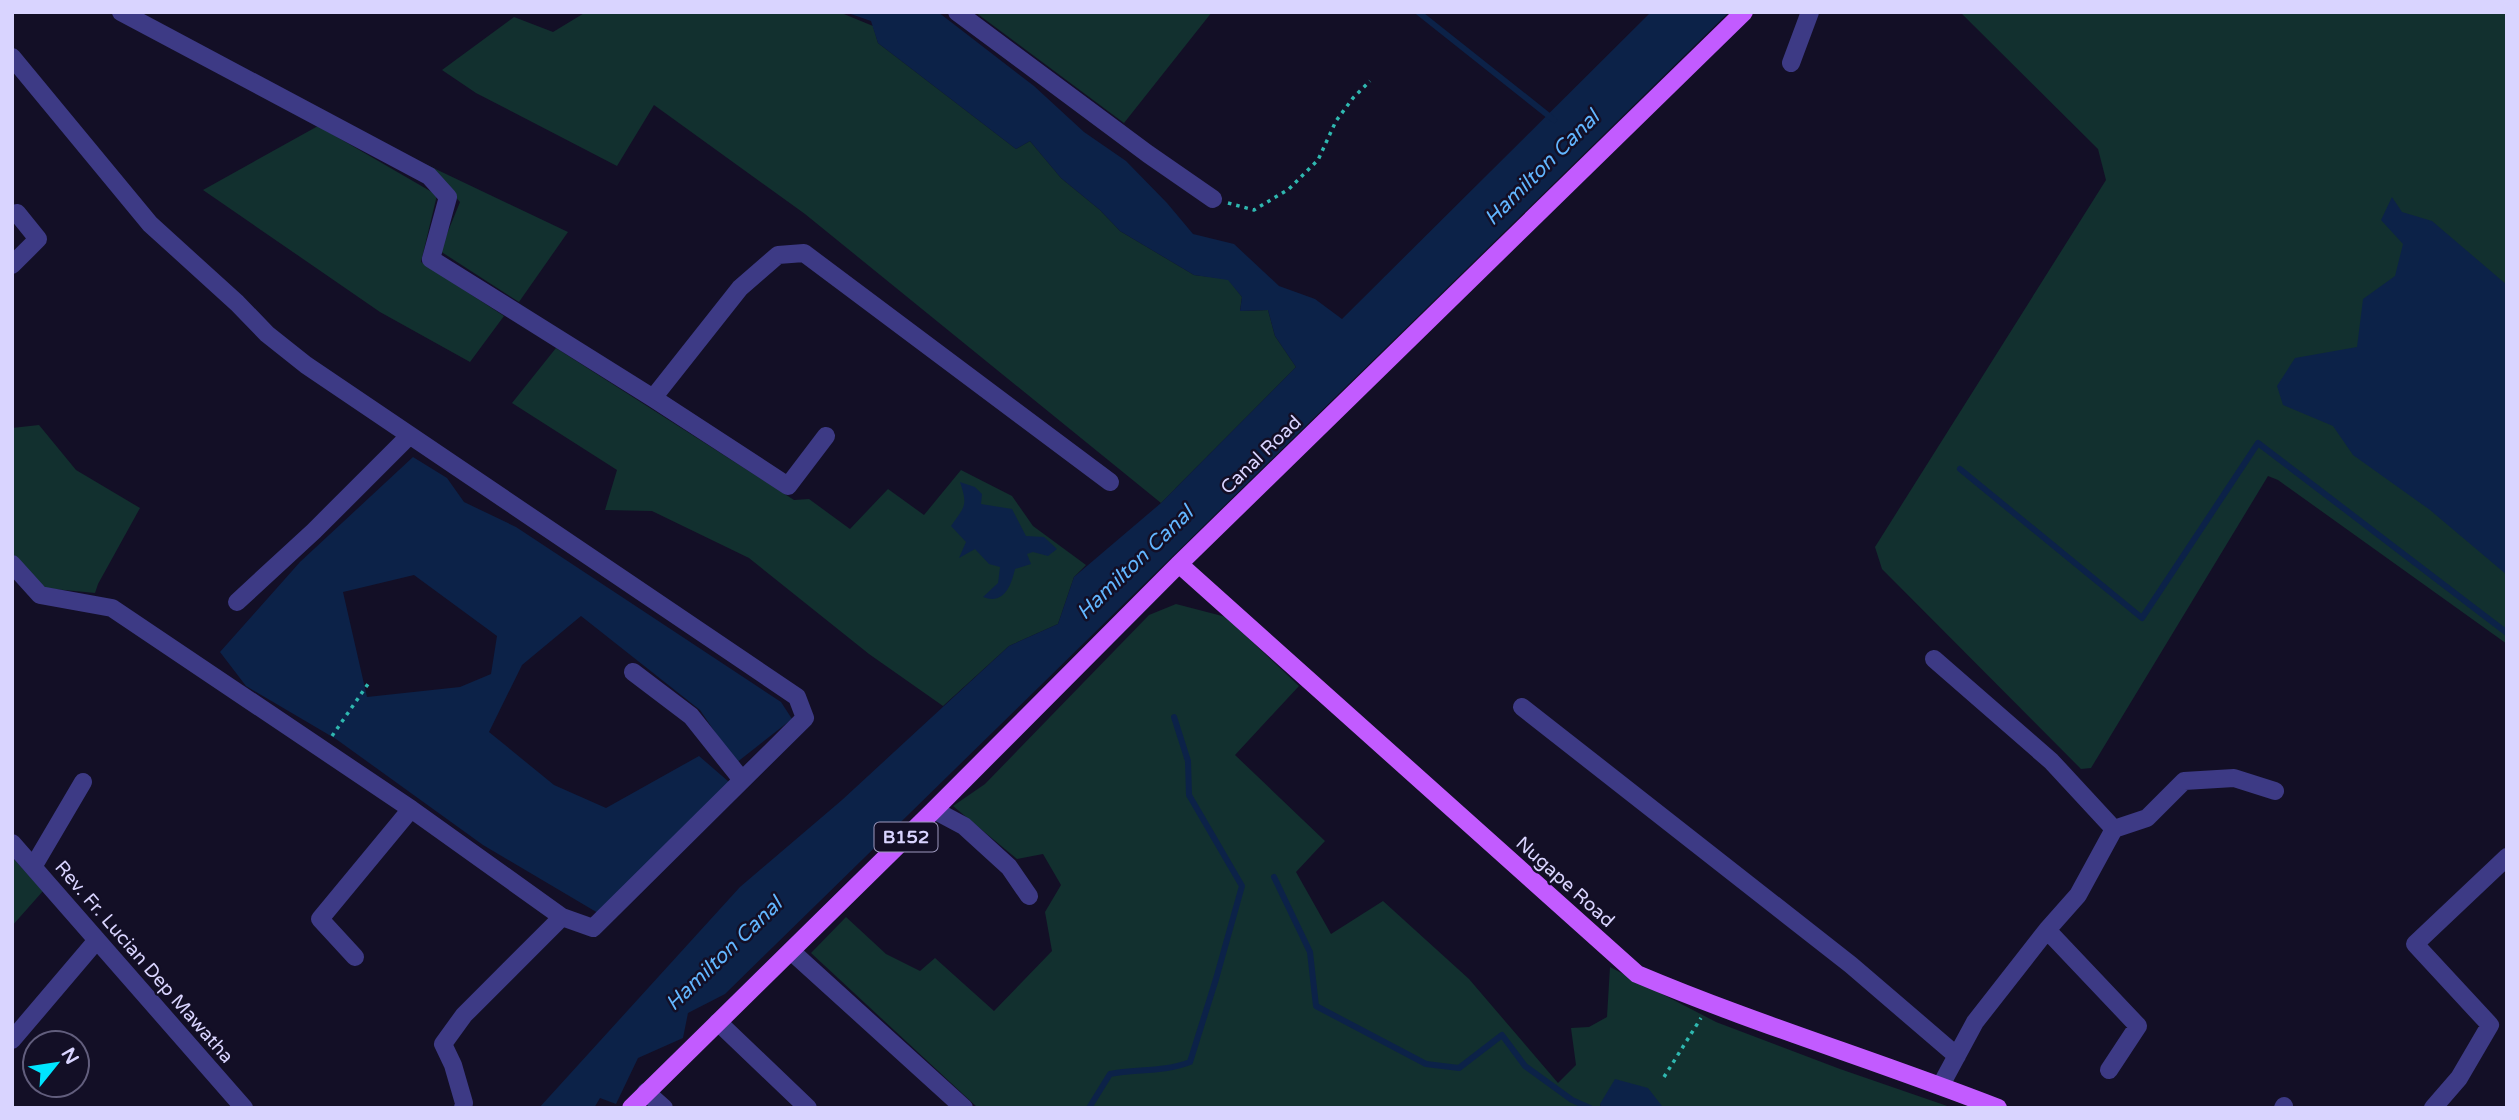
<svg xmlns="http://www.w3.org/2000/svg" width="2519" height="1120" font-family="'Varela Round',sans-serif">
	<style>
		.green { fill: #12302f }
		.water { fill: #0c2248; fill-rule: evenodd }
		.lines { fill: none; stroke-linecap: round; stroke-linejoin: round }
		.stream { stroke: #0c2248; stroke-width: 6 }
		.path { stroke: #2fb8b0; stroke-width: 3.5; stroke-dasharray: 3.5 5; stroke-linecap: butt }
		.minor { stroke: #3d3a85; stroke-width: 18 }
		.major { stroke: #c25bff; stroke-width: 18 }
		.labels { text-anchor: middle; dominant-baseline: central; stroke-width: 5; stroke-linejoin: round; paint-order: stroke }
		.shield { fill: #130f26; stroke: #9e99be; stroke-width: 2 }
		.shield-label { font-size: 18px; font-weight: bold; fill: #d9d4ff }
		.street-label { font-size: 19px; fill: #d9d4ff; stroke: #130f26 }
		.water-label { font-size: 21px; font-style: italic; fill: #62b6ff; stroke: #130f26 }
	</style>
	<rect width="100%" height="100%" fill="#130f26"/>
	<!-- green -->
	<path class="green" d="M586,12h253l34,14 5,17 138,106 14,-8 31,37 39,32 20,21 74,44 34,4 14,18 -2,14 28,-1 7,26 21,31 -135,136 -356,-289 -151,-109 -37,61 -141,-73 -34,-23 72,-53 39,15z
		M975,12h237l-88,111z
		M1960,12h547v632l-229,-164 -10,-4 -177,292 -10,1 -199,-200 -7,-22 231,-367 -8,-31z
		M318,126l119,69 -16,67 83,54 -34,46 -90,-50 -177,-122z
		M425,164l143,68 -49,70 -79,-51 20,-49z
		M556,348l238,152 15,-1 41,30 38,-40 36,26 37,-45 51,26 21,30 53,39 -12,12 -16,47 -49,22 -66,60 -74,-52 -120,-96 -97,-47 -47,-1 12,-40 -105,-67z
		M39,425l37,45 64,38 -42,76 -3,9 -51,-5 -32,-35v-125z
		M1176,604l50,13 73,69 -64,69 90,86 -29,31 35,62 52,-33 86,78 89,104 18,-18 -5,-37 18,-1 18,-10 3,-50 106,55 124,47 113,39h-293l1,-2 -61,-2 1,4h-623l-167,-155 35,-36 40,37 34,17 15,-13 59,53 58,-60 -7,-39 16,-27 -18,-31 -26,5 -64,-53 32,-22 164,-169z
		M12,857l31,34 -31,35z"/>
	<!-- water -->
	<path class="water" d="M845,12h93l96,74 50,46 42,29 41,42 26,31 41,10 45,42 36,13 27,20 309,-307h78l-1004,982 -37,19 -5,25 -45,20 -22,46 -16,-6 -6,10h-55l201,-221 102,-87 167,-154 49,-22 16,-47 87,-74 135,-136 -21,-31 -7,-26 -28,1 2,-14 -14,-17 -34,-5 -74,-44 -20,-21 -39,-32 -31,-37 -14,8 -138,-106 -7,-22z
		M2392,197l10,15 30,9 75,64v290l-77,-65 -77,-55 -20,-29 -50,-21 -6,-19 18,-28 62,-11 6,-48 32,-23 8,-32 -22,-24z
		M413,457l34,21 17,24 52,25 265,175 11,17 -56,44 -36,-53 -119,-94 -59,49 -33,67 65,53 52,23 93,-52 30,26 -131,131 -115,-68 -147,-106 -90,-53 -26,-34 80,-90zM414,575l83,61 -6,38 -31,13 -93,10 -24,-105z
		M960,482l15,5 7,7 -1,10 31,5 14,27 18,1 13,12 -9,7 -15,-4 -6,2 4,10 -16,5c-4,17 -11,36 -32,28l15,-14 2,-16 -11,-3 -14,-15 -16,9 7,-16 -15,-16c14,-20 17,-20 9,-44z
		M1615,1079l33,9 14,18 -61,2 -1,-4z"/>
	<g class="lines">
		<!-- stream -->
		<path class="stream" d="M1418,12l136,108
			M1960,469l182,149 116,-175 249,190
			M1274,877l36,75 6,54 110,58 33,4 43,-33 23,31 47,34 18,8
			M1089,1108l21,-34c27,-5 54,-2 80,-12l26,-83 26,-93 -53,-91 -1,-34 -14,-44"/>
		<!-- path -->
		<path class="path" d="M1228,203l26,7 35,-21 29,-29 18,-39 17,-23 17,-17
			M332,736l36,-52
			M1664,1077l37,-59"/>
		<!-- minor -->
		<path class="minor" d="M121,12l308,164 19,21 -17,62 222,139 135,88 38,-50
			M957,12l191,142 65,45
			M12,57l138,167 87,79 30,31 39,31 491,332 8,21 -212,210 -31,-11 -151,-108 -299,-201 -72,-13 -28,-31
			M1791,63l19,-51
			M12,265l26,-26 -21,-26
			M653,398l87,-110 38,-33 26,-2 306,229
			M237,602l77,-71 96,-96
			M1934,659l117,102 63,68 -36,66 -31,35 -72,92 -34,63
			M633,672l58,44 51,64
			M1522,707l329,258 106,91
			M934,810l30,16 45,41 20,29
			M2114,829l33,-11 37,-37 50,-3 41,13
			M12,843l232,265
			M33,867l50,-85
			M2047,930l91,96 -29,44
			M791,951l173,157
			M355,957l-35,-38 91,-110
			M718,1022l90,86
			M12,1040l85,-100
			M646,1092l18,16
			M463,1108l1,-5 -11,-38 -10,-21 21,-29 98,-98
			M2283,1108l1,-2
			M2433,1108l26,-30 31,-53 -75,-81 92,-87"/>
		<!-- major -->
		<path class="major" d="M1179,564l458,410c118,50 241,87 361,134
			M631,1108l303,-298 245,-246 565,-552"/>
	</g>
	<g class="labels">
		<!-- shield labels -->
		<rect class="shield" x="874.5" y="822.5" width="63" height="29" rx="5"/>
		<g class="shield-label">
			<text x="906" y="837">B152</text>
		</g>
		<!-- street labels -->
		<g class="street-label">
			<text transform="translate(1261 455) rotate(-44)">Canal Road</text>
			<text transform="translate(1565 882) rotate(42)">Nugape Road</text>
			<text transform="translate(144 962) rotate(49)">Rev. Fr. Lucian Dep Mawatha</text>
		</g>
		<!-- water labels -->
		<g class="water-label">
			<text transform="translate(1542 168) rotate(-45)">Hamilton Canal</text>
			<text transform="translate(1135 563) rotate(-44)">Hamilton Canal</text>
			<text transform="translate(724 954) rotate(-44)">Hamilton Canal</text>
		</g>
	</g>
	<!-- border -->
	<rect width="2519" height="1120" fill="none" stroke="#d9d4ff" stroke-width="28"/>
	<!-- north arrow -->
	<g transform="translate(56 1064) rotate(60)"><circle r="33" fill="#130f26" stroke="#625e7d" stroke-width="2"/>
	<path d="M0-5L12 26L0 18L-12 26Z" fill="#00e5ff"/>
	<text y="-10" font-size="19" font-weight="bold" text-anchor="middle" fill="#d9d4ff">N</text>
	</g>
</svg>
